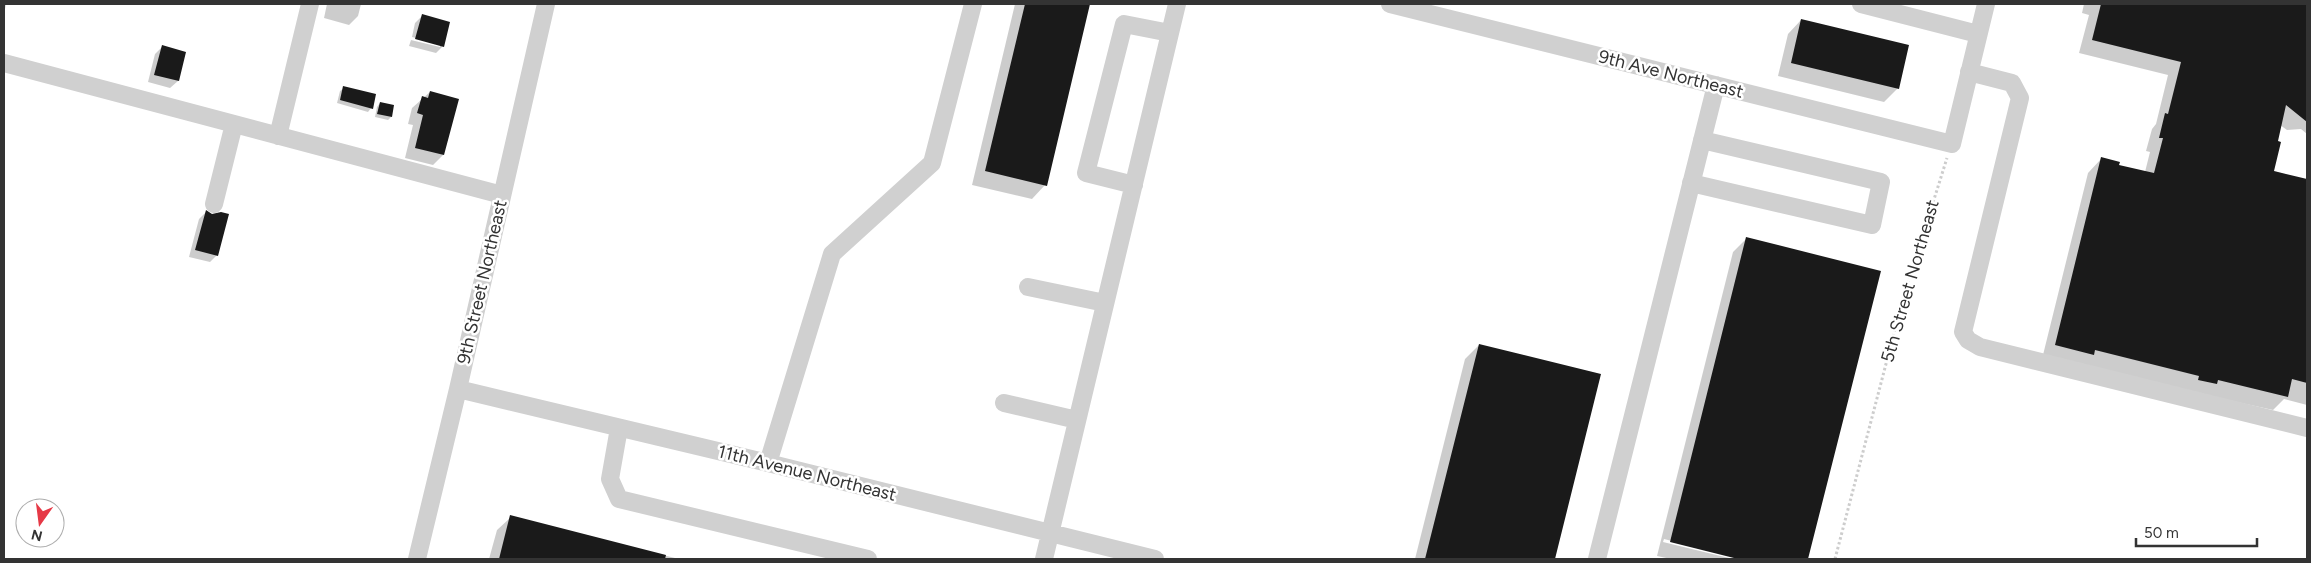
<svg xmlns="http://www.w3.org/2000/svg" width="2311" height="563" font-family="Figtree,sans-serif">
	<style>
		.shadow { fill: #0003 }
		.building { fill: #1a1a1a }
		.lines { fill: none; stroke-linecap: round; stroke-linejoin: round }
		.path { stroke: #cdcdcd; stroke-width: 3; stroke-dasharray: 2.5 2.5; stroke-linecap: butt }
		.minor { stroke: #d0d0d0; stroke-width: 18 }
		.labels { text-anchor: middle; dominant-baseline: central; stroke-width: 5; stroke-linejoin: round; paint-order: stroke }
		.street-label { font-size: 18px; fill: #333; stroke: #fff }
	</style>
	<rect width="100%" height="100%" fill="#fff"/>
	<!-- shadow -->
	<path class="shadow" d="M4,4h2l-2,10z
		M327,4h34l-3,12 -9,9 -25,-7z
		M1015,4h74l-44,181 -13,14 -60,-14z
		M2084,4h223v130l-6,-5 -14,1 -7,-5 -8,47 35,8v225l-23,-6 -11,11 -231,-51 46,-186 13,-14 17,7 27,6 5,-20 -4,-1 6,-22 4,-5 12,-49 -89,-22 10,-38 -7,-2z
		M422,16l21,30 -7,7 -27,-7 2,-6 29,7v-3l-28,-7 3,-14z
		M1801,20l97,68 -14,14 -106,-26 10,-42z
		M162,47l23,6 -7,28 -8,7 -22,-6 7,-28z
		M344,88l27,20 -3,4 -31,-9 3,-12z
		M430,92l13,63 -10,10 -28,-7 8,-33 -5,-1 4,-16z
		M380,103l11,14 -3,3 -13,-3 2,-10z
		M206,212l6,4 5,39 -7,7 -21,-5 10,-38z
		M1747,238l133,34 -73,287h-64l-79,-20 -1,3 70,17h-62l-14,-3 76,-304z
		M1479,345l120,30 -46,184h-138l50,-200z
		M511,517l168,42h-190l8,-29z"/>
	<!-- building -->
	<path class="building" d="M1025,4h65l-43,182 -62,-15z
		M2101,4h206v118l-21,-17 -8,36 3,1 -7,29 33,8v204l-15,-4 -4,18 -70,-17 -1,4 -19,-4 1,-4 -104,-26 -1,5 -39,-10 46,-188 19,5 -1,3 35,8 9,-35h-4l6,-25 3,1 13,-52 -89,-22z
		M422,14l28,8 -6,25 -29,-8z
		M1801,19l108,26 -10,44 -108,-26z
		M162,45l24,7 -7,29 -25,-6z
		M343,86l33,8 -3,15 -33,-9z
		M430,91l29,8 -15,56 -29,-7 8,-33 -6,-2 5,-17 6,2z
		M380,102l14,3 -2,12 -15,-3z
		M206,210l6,4 9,-2 8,2 -11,42 -23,-6z
		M1746,237l135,34 -73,288h-70l-68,-17z
		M1479,344l122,30 -46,185h-130z
		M510,515l156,40 -1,4h-166z"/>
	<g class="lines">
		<!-- path -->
		<path class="path" d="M1835,559l69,-264 43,-137"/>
		<!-- minor -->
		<path class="minor" d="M1390,4l562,140 34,-140
			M1861,4l117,30
			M4,63l498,132
			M1969,72l43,11 8,15 -57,234 5,8 12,7 327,81
			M278,136l32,-132
			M1691,183l181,42 9,-43 -179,-42
			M1134,185l-48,-12 38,-149 46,9
			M214,204l20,-80
			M1028,287l77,16
			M458,389l310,74 387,96
			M1004,403l73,17
			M619,428l-9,51 9,20 249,60
			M768,463l64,-209 100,-91 41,-159
			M417,559l41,-170 88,-385
			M1044,559l133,-555
			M1597,559l119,-474"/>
	</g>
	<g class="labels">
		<!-- street labels -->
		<g class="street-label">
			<text transform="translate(1671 74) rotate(14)">9th Ave Northeast</text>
			<text transform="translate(1910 281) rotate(-74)">5th Street Northeast</text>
			<text transform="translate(482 282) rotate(-77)">9th Street Northeast</text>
			<text transform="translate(807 473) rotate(14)">11th Avenue Northeast</text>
		</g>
	</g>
	<!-- border -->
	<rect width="2311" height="563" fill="none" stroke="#333333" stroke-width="10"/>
	<!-- north arrow -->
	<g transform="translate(40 523) rotate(194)"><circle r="24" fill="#ffffff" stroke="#adadad"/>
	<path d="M0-4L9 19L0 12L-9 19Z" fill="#e63946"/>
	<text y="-8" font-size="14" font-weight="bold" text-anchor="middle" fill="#333333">N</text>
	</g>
	<!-- scale -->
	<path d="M2136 538v8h121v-8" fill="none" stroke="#333333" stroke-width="2.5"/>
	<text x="2144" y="538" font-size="15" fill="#333333" stroke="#ffffff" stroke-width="4" paint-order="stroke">50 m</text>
</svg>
